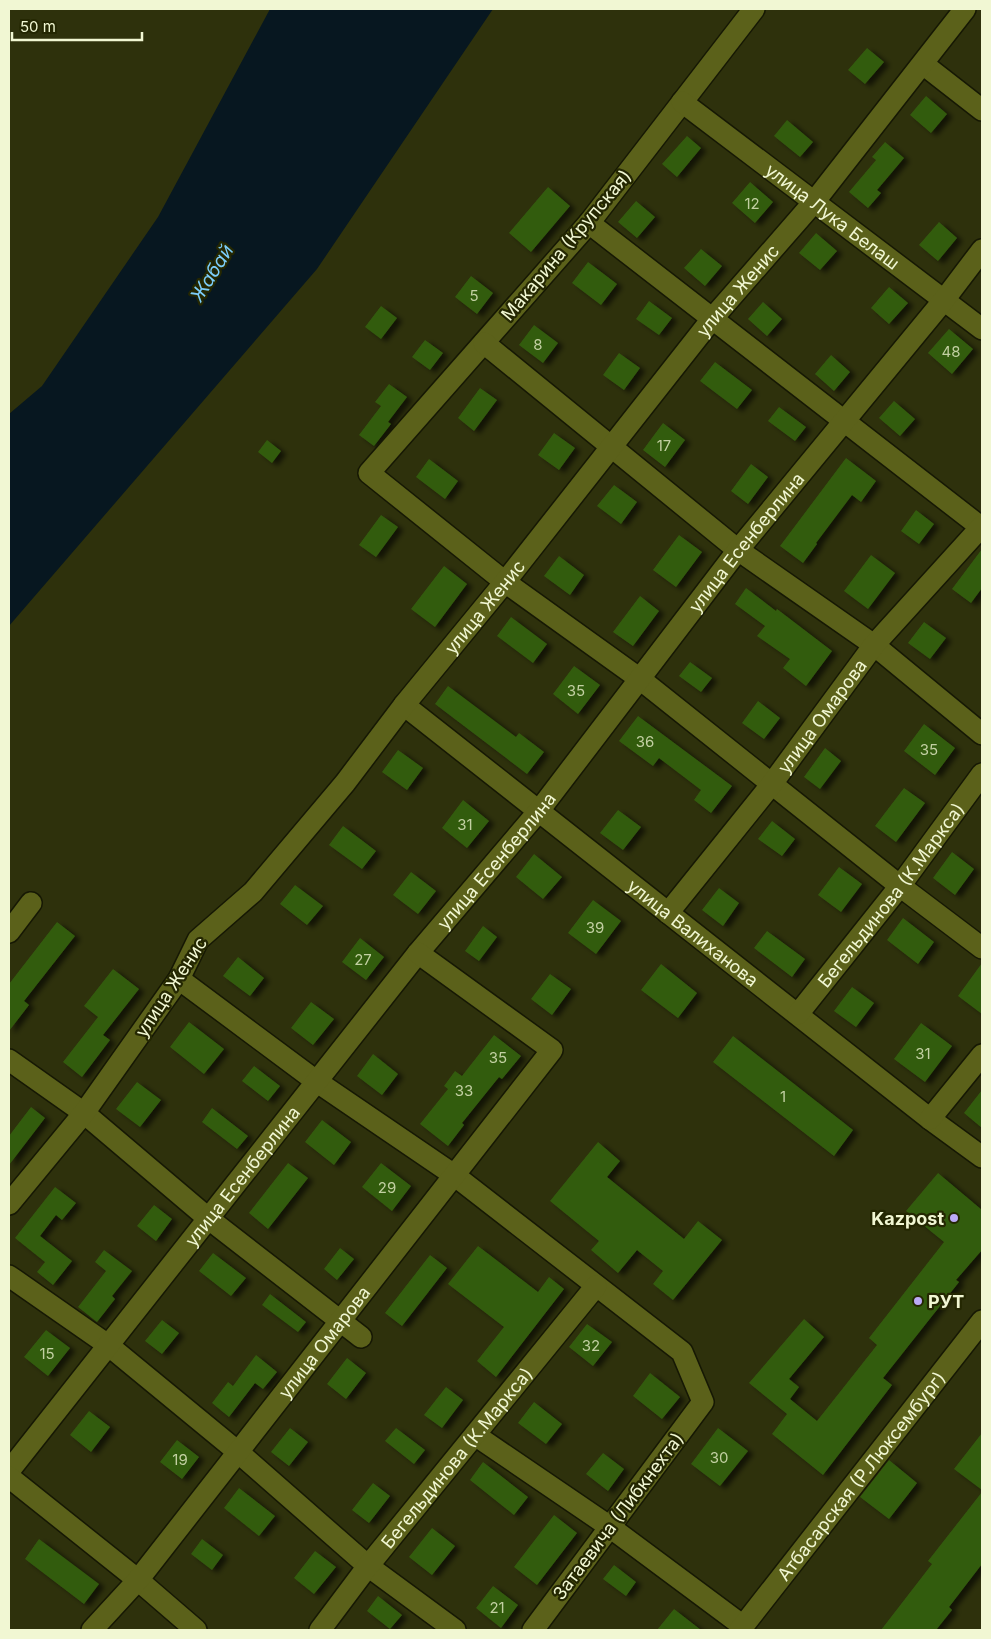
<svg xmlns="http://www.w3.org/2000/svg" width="991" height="1639" font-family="Inter,sans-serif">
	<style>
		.water { fill: #071720 }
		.building { fill: #335b10; filter: url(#shadow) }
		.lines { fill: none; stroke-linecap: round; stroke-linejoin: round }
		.minor-casing { stroke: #161804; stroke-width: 24 }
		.minor { stroke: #5b611a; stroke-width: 21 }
		.poi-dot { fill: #bbaaf6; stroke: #242702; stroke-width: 2 }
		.labels { text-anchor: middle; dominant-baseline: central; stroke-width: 4.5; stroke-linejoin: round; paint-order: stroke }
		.number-label { font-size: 15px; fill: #c2d0a2 }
		.street-label { font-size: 18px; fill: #f1f7d3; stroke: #242702 }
		.poi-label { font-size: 18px; font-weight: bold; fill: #f1f7d3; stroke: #242702; text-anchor: end }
		.water-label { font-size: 19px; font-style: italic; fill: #7ccdfa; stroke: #242702 }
	</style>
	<defs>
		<filter id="shadow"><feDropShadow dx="5.5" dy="3" stdDeviation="2.5" flood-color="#0009"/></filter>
	</defs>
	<rect width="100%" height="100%" fill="#2e310c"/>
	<!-- water -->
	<path class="water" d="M270,9h223l-176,260 -308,357v-212l33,-28 116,-169z"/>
	<!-- building -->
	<path class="building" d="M867,48l17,14 -19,22 -17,-14z
		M926,96l21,18 -16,19 -21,-18z
		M787,120l26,22 -13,15 -26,-21z
		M687,136l14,12 -24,29 -15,-13z
		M885,142l19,16 -27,32 4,3 -13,15 -19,-16 27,-32 -4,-3z
		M750,182l23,20 -18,21 -23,-20z
		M548,187l22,19 -39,46 -22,-19z
		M636,201l19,16 -18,21 -19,-16z
		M939,222l18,16 -19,23 -19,-16z
		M816,233l21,18 -17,19 -21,-17z
		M701,249l21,17 -17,20 -21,-18z
		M588,262l29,22 -16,21 -29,-22z
		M471,276l22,17 -16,21 -22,-17z
		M889,287l19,16 -19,21 -18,-16z
		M649,301l23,17 -13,17 -23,-16z
		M763,302l19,17 -15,17 -19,-17z
		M381,306l16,12 -16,21 -16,-12z
		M534,325l24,18 -15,20 -24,-18z
		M949,329l24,20 -21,25 -24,-21z
		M425,340l18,13 -13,17 -18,-13z
		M619,353l21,15 -16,22 -21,-15z
		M831,355l19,17 -16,19 -19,-17z
		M715,362l37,28 -15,19 -37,-28z
		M389,384l18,13 -19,25 3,2 -17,22 -15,-11 22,-29 -6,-4z
		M480,388l17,12 -23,31 -16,-13z
		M894,401l21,18 -15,17 -21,-18z
		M779,407l27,20 -11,14 -27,-20z
		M663,423l22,17 -20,27 -22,-17z
		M554,433l21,15 -16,22 -21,-15z
		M267,440l14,11 -9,12 -14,-11z
		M846,458l30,23 -15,21 -9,-7 -36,48 1,1 -14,19 -23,-17z
		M429,459l29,22 -13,18 -29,-22z
		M751,464l17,13 -20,27 -17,-13z
		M614,485l23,17 -16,22 -24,-18z
		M916,510l18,14 -15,20 -18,-13z
		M381,515l17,12 -22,30 -17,-12z
		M679,535l23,17 -26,35 -23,-17z
		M982,549v39l-11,15 -19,-14z
		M871,555l24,18 -27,36 -24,-18z
		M559,556l25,19 -14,20 -26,-19z
		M444,566l23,18 -32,43 -24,-18z
		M746,588l30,23 1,-2 55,42 -26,35 -23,-18 7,-9 -33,-23 8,-10 -30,-22z
		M640,596l19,15 -26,35 -20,-14z
		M511,617l36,27 -14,19 -36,-27z
		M924,622l22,16 -16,21 -22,-16z
		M690,662l22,16 -11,14 -22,-16z
		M574,666l26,19 -22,29 -25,-20z
		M448,686l68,51 3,-4 25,19 -17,22 -92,-70z
		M758,701l22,17 -16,21 -22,-16z
		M638,716l94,70 -21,27 -17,-13 7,-10 -42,-32 -6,8 -34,-25z
		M924,724l31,24 -20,27 -31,-24z
		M825,748l16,13 -21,28 -16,-12z
		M398,750l25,18 -16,22 -25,-18z
		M904,788l21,15 -29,39 -21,-16z
		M463,800l26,21 -22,27 -25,-20z
		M618,810l23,17 -18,23 -23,-17z
		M772,821l23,18 -13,17 -24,-17z
		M343,826l33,25 -14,18 -33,-24z
		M952,852l22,17 -19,26 -22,-17z
		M534,854l28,23 -19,22 -27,-22z
		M839,867l23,17 -21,28 -23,-17z
		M411,872l25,19 -18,23 -25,-19z
		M295,885l28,21 -16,19 -27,-21z
		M719,888l20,15 -16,23 -21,-16z
		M593,900l28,21 -25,33 -28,-21z
		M903,918l31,24 -16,22 -31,-24z
		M57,922l18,14 -51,65 5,4 -20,26v-47z
		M483,926l14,11 -18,24 -14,-10z
		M767,931l38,28 -13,18 -38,-29z
		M360,938l24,19 -18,23 -24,-18z
		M238,957l26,21 -14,18 -27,-20z
		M982,963v51l-24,-18z
		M661,964l36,29 -19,25 -37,-28z
		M113,969l26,20 -36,46 7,5 -28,37 -19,-15 35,-45 -14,-11z
		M550,974l21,15 -19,26 -21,-16z
		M852,987l22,16 -18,24 -22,-16z
		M311,1002l23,17 -21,26 -22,-17z
		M189,1022l35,27 -20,25 -34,-27z
		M921,1023l31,23 -27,36 -31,-23z
		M494,1035l27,21 -19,23 -3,-2 -37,46 2,2 -16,21 -28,-22 28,-35 -4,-3 11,-15 7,5z
		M733,1036l120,94 -19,26 -121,-94z
		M373,1054l25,20 -16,21 -25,-19z
		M254,1066l26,20 -12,15 -26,-20z
		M137,1082l24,18 -21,27 -24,-18z
		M982,1090v38l-18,-15z
		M31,1107l14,11 -36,47v-29z
		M212,1108l36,28 -11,13 -35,-27z
		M322,1120l29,22 -17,23 -29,-23z
		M598,1142l22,19 -13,16 77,62 14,-18 24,19 -49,60 -20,-16 10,-13 -26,-21 -19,23 -27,-23 8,-9 -49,-40z
		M288,1163l20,15 -40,51 -19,-16z
		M381,1163l30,23 -19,25 -30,-24z
		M938,1173l44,37v40l-26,30 3,2 -76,96 9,7 -69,90 -51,-41 15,-20 -38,-31 55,-64 20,18 -35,42 10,8 -9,12 27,22 60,-76 -8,-7 75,-96 -38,-31z
		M55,1187l21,16 -14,17 -6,-5 -16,21 32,25 -19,24 -16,-13 8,-10 -30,-24z
		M154,1205l18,14 -16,22 -19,-15z
		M478,1246l60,46 11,-15 15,12 -68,88 -19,-16 27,-34 -56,-43z
		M340,1248l14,11 -17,21 -13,-11z
		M104,1250l28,21 -20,25 3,3 -18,23 -19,-15 28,-36 -11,-9z
		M213,1253l33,25 -15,18 -32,-25z
		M430,1255l17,13 -45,58 -17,-13z
		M270,1294l36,28 -8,10 -36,-27z
		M162,1320l17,13 -17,21 -17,-13z
		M587,1324l25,18 -19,24 -24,-19z
		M46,1330l24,18 -22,28 -24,-19z
		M256,1355l21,17 -14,17 -8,-6 -26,34 -17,-14 16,-21 5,4z
		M347,1358l19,15 -20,26 -19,-15z
		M650,1373l30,24 -18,22 -29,-23z
		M446,1387l17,13 -21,28 -18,-13z
		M534,1402l28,22 -16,20 -28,-21z
		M89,1411l21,16 -19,25 -21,-17z
		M290,1428l18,14 -19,24 -18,-14z
		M396,1428l29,22 -11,14 -29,-23z
		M718,1428l30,23 -28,35 -29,-22z
		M982,1433v57l-28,-21z
		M177,1440l22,17 -17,22 -22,-17z
		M603,1453l21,16 -16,22 -22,-17z
		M889,1460l28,23 -28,36 -29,-22z
		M483,1462l45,35 -14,18 -44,-35z
		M373,1483l17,13 -21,27 -17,-13z
		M239,1488l36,28 -16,20 -35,-28z
		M982,1492v72l-33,43 3,3 -16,20h-55l51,-66 -4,-3z
		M554,1515l23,18 -40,52 -23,-18z
		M432,1528l23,18 -23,29 -23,-18z
		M39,1539l60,45 -15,20 -59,-45z
		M202,1539l21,16 -11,15 -21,-16z
		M315,1551l21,16 -22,27 -20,-16z
		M614,1565l22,17 -10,14 -23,-17z
		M493,1586l25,19 -17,23 -25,-20z
		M378,1596l24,19 -12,14 -23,-18z
		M674,1609l27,21h-44z"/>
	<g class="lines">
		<!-- minor casing -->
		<g class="minor-casing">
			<g id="minor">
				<path d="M754,9l-165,214 -220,250 136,109 135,97 260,207 82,62"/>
				<path d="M923,64l59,46"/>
				<path id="s1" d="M682,102l300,227"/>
				<path d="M589,223l393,305"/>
				<path d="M484,343l254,207 136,95 108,89"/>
				<path id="s2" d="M404,705l526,414 52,38"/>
				<path id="s3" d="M668,913l103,-128 103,-140 108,-119"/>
				<path d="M9,932l22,-29"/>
				<path d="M179,979l137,102 138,94 228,177 21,50 -170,228"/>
				<path id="s4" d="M798,1014l102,-128 82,-112"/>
				<path d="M9,1060l75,53 125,106 152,118"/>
				<path d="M930,1119l52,-64"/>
				<path id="s5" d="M9,1204l75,-91 95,-134 19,-39 55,-48 92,-109 59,-78 101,-123 207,-263 102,-117 151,-193"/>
				<path d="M9,1276l99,69 130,107 130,114 87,64"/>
				<path d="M475,1435l135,92 133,99"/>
				<path id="s6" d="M9,1471l409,-518 120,-141 200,-262 206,-250 38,-50"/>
				<path d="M9,1477l129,103 58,50"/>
				<path id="s7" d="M92,1630l46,-50 414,-530 -134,-97"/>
				<path id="s8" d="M320,1630l48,-64 228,-280"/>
				<path id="s9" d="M740,1630l242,-309"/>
			</g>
		</g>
		<!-- minor -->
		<use href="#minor" class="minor"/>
	</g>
	<!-- markers -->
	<g class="poi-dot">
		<circle cx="954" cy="1218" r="5"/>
		<circle cx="918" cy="1301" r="5"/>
	</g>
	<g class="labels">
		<!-- number labels -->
		<g class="number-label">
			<text x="752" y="203">12</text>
			<text x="474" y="295">5</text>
			<text x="538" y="344">8</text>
			<text x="951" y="351">48</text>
			<text x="664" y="445">17</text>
			<text x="576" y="690">35</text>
			<text x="645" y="741">36</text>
			<text x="929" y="749">35</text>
			<text x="465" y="824">31</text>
			<text x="595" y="927">39</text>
			<text x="363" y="959">27</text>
			<text x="923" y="1053">31</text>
			<text x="498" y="1057">35</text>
			<text x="464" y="1090">33</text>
			<text x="783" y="1096">1</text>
			<text x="387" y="1187">29</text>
			<text x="591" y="1345">32</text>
			<text x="47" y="1353">15</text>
			<text x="719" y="1457">30</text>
			<text x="180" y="1459">19</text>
			<text x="497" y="1607">21</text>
		</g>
		<!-- street labels -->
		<g class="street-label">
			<text stroke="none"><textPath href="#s1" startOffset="189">улица Лука Белаш</textPath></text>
			<text transform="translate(566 245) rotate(-50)">Макарина (Крупская)</text>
			<text stroke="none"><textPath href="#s5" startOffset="1171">улица Женис</textPath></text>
			<text stroke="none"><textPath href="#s6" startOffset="1186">улица Есенберлина</textPath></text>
			<text stroke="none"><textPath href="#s5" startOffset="766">улица Женис</textPath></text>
			<text stroke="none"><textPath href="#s3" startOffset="250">улица Омарова</textPath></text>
			<text stroke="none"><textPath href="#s6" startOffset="781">улица Есенберлина</textPath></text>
			<text stroke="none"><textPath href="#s4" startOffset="151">Бегельдинова (К.Маркса)</textPath></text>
			<text stroke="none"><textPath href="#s2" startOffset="368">улица Валиханова</textPath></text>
			<text transform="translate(171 987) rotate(-57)">улица Женис</text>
			<text stroke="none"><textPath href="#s6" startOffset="376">улица Есенберлина</textPath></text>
			<text stroke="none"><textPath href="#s7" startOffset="370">улица Омарова</textPath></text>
			<text stroke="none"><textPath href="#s8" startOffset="220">Бегельдинова (К.Маркса)</textPath></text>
			<text stroke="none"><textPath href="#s9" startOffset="196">Атбасарская (Р.Люксембург)</textPath></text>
			<text transform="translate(618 1516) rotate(-53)">Затаевича (Либкнехта)</text>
		</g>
		<!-- poi labels -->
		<g class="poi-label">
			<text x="944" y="1218">Kazpost</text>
			<text x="928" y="1301" text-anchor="start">РУТ</text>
		</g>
		<!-- water labels -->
		<g class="water-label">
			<text transform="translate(212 273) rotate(-58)">Жабай</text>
		</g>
	</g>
	<!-- border -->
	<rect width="991" height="1639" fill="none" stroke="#f1f7d3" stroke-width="20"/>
	<!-- scale -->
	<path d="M12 32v8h130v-8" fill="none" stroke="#f1f7d3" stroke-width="2.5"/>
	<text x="20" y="32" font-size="15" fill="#f1f7d3" stroke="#242702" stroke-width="4" paint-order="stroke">50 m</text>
</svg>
